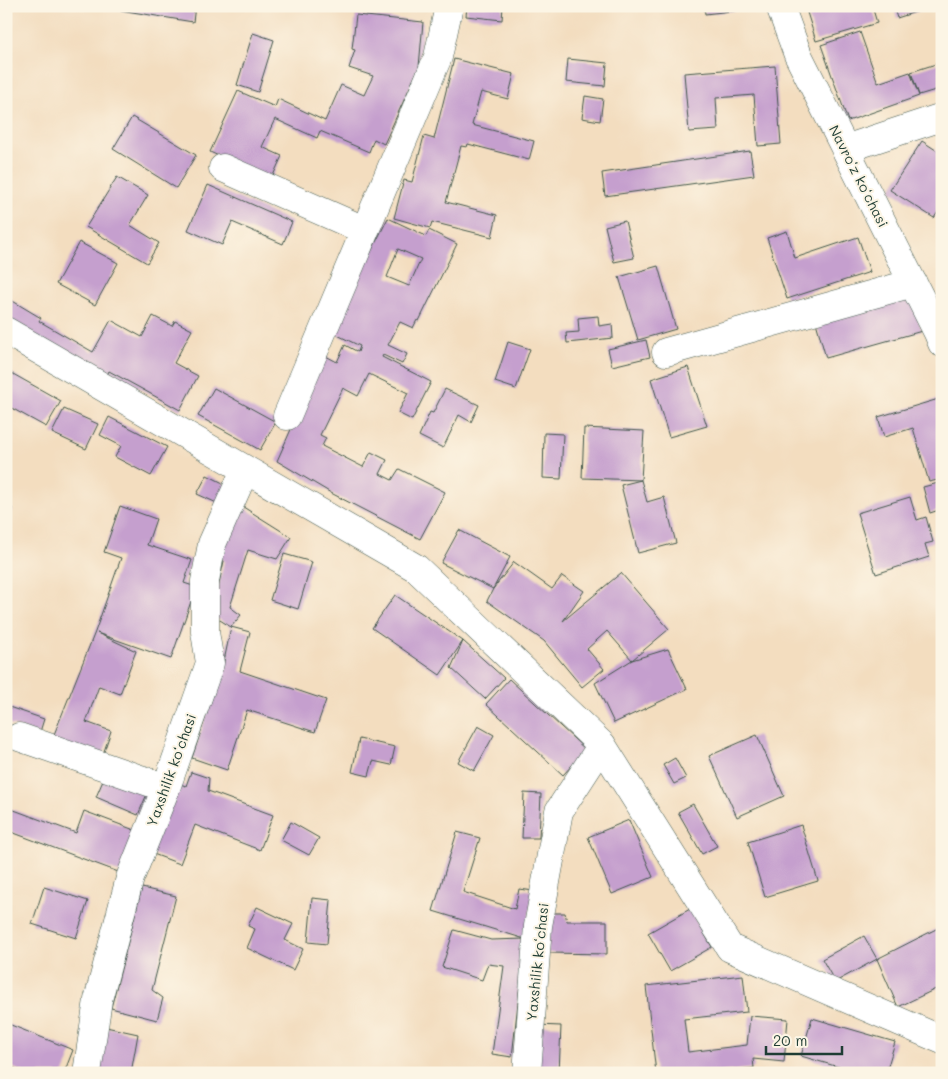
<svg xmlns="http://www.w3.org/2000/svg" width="948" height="1079" font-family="Mali,sans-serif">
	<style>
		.building { fill: #c59fce; fill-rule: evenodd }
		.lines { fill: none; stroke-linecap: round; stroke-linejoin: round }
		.minor-casing { stroke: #3f5549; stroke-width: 29 }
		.minor { stroke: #fff; stroke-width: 28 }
		.labels { text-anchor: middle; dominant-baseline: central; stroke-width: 4; stroke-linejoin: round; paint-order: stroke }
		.street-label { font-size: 14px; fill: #1f3d34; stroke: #fcf5e5 }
	</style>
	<rect width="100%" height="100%" fill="#fcf5e5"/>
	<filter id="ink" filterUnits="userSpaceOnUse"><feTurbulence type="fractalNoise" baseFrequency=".02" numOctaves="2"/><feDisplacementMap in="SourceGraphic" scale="10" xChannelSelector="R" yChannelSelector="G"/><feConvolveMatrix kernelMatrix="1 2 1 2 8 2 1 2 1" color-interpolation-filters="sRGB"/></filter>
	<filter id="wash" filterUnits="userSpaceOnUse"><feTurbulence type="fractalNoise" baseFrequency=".0096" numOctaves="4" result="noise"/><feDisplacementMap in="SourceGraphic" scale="20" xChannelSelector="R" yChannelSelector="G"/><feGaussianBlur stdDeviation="1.12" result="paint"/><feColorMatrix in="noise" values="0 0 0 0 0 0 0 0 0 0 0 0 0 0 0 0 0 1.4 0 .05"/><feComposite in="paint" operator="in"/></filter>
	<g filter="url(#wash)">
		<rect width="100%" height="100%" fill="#f3ddbf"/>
		<g id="blocks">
			<!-- building -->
			<path class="building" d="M114,6h81l-2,16 -79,-13z
				M467,6h36l-1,14 -36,-4z
				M704,6h45v3l-44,5z
				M805,6h45l1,3 10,-3h11l5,17 -61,18z
				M893,6h35v2l-31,10z
				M356,15l67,7 -4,45 -35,77 -10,-5 -5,13 -49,-21 -3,7 -42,-19 -13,28 20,9 -11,24 -61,-28 28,-61 37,16 3,-8 47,22 16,-36 23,10 9,-19 -24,-8 6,-18 -3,-1z
				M860,32l18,51 32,-11 9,24 -71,25 -27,-76z
				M253,33l21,7 -16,52 -21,-7z
				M454,59l60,15 -6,25 -27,-7 -9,33 62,16 -5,19 -61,-16 -1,3 -6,-1 -15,56 51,13 -5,22 -60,-15 -2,6 -36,-10 10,-38 8,2 12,-46 10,3z
				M568,59l39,4 -2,23 -39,-4z
				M942,62v26l-23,7 -8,-23z
				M775,66l6,78 -23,2 -4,-51 -38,3 2,32 -29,2 -5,-59z
				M585,96l18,3 -3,22 -18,-3z
				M132,117l64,38 -20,33 -63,-39z
				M922,141l20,13v52l-8,12 -44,-28z
				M750,151l4,24 -149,21 -3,-23z
				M117,177l31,18 -18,30 29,18 -12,20 -61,-36z
				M208,185l84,37 -9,22 -51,-22 -10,23 -34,-15z
				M388,218l38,18 3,-6 28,14 -38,77 -2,-1 -4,8 -13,-6 -12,23 19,9 -5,10 -19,-9 -1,2 49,25 -19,38 -14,-7 10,-20 -39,-19 -11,22 -15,-8 -23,47 6,3 -4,8 41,21 8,-15 16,8 -7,14 12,6 7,-11 46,23 -25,47 -89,-46 -54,-32 47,-106 13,7 8,-17 13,7 2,-6 -29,-14zM398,249l23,10 -12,27 -22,-9z
				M625,221l9,37 -20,4 -9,-36z
				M787,231l8,27 63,-21 12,35 -83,27 -20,-61z
				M79,242l39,21 -23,42 -39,-21z
				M658,266l18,63 -38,11 -19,-63z
				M910,288l12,43 -96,27 -12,-43z
				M6,297l35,21 -2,3 54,31 18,-32 31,17 11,-21 19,10 3,-5 17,9 -18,33 24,13 -18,34 -71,-39 -4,8 -99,-53z
				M598,316l1,10 13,-2 1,14 -46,5 -1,-10 13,-1 -1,-14z
				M646,340l4,17 -38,9 -4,-17z
				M508,342l22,7 -14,40 -21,-7z
				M688,367l19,59 -38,11 -18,-58z
				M6,370l55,31 -15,26 -40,-22z
				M214,388l62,34 -16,28 -62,-34z
				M445,389l34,16 -8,17 -12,-7 -16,33 -24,-12 11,-24 3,1z
				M942,398v81l-13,3 -16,-54 -29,9 -6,-20z
				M64,409l34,15 -12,25 -34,-16z
				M109,417l58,30 -16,29 -36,-19 6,-11 -21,-11z
				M584,428l60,3 -3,49 6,22 17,-5 12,46 -38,10 -17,-68 20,-5 -59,-2z
				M544,433l19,1 -2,45 -18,-1z
				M207,475l22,11 -10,18 -22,-10z
				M942,482v27l-12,4 -7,-26z
				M910,497l7,23 9,-3 7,25 -8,2 4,13 -53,17 -19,-61z
				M240,505l51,32 -14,22 -29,-9 -18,57 11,8 -10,12 -19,-12 12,-54 -8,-4z
				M6,506l6,2 -5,18h-1z
				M120,506l36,13 -9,26 45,15 -8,23 12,4 -25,72 -74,-26 39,18 -16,43 -21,-8 -13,36 25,9 -10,29 -50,-18 44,-110 26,-74 -17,-6z
				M459,530l51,27 -17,32 -52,-26z
				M284,554l28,8 -14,47 -28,-9z
				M514,562l38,27 10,-13 22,15 -21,30 58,-48 48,56 -37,31 -25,-29 -20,18 17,20 -22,18 -38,-46 -57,-40 6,-12z
				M395,595l68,46 41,37 -19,21 -34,-31 12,-27 -23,34 -68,-47z
				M231,627l19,5 -10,39 86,29 -11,32 -68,-22 -20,60 -35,-12 31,-92z
				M668,649l19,40 -73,34 -19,-40 37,-23z
				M509,679l77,71 -23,25 -77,-71z
				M6,706l38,13 -5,16 -33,-12z
				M478,726l16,9 -20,36 -16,-9z
				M757,735l27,61 -47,21 -28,-61z
				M359,739l36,8 -4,18 -18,-4 -4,15 -17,-4z
				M675,758l11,20 -12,6 -11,-19z
				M191,772l18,6 -1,13 65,24 -13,35 -65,-25 -15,39 -32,-12 26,-70 12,4z
				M105,776l42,18 -9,21 -42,-18z
				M524,793l17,1 -2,44h-17z
				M693,804l24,42 -15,8 -24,-42z
				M6,807l70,26 8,-22 53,20 -16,42 -115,-43z
				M629,820l24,57 -41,17 -24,-57z
				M291,822l28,16 -10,17 -28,-15z
				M801,825l17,56 -53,16 -17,-55z
				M457,832l23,6 -17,54 52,17 4,-20 15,2 -9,48 -92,-28z
				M44,887l44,14 -12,37 -44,-14z
				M142,888l34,8 -24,94 11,8 -6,22 -46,-12z
				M312,898l19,2 -4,44 -19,-2z
				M257,907l36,17 -8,16 18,9 -10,21 -46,-22 8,-19 -7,-3z
				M690,909l22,38 -42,24 -22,-38z
				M549,913h16l2,8h40v33l-59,-1z
				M942,926v60l-44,21 -21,-48z
				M454,930l37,10 34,-1 -13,118 -20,-3 12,-88 -16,-2 -6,16 -40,-13z
				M864,936l13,23 -42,23 -13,-23z
				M743,975l4,37 -63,7 4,33 59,-7 3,-29 38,3 -4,43 -31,-3 1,9 -40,5h-58l-10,-87z
				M812,1018l83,24 -9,31h-27l-58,-17z
				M6,1023l67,27 -9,23h-38l-20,-8z
				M537,1025l24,1 -2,47h-23z
				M106,1027l32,7 -7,39h-33z"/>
		</g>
	</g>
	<g filter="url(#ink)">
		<use href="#blocks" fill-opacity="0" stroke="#3f5549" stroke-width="1"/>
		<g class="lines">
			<!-- minor casing -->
			<g class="minor-casing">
				<path id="minor" d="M780,6l18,49 140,278 4,10
					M845,149l97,-32
					M223,168l141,62
					M6,331l410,237 186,177 128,203 212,92
					M666,352l247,-69
					M287,416l151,-359 11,-51
					M19,737l147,51
					M87,1073l11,-73 32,-122 36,-90 44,-125 -5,-31v-51l7,-37 33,-74
					M527,1073l11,-147 21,-115 43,-66"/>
			</g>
			<!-- minor -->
			<use href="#minor" class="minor"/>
		</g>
	</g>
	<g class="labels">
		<!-- street labels -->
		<g class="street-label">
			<text transform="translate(859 176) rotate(63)">Navroʻz koʻchasi</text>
			<text transform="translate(171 770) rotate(-70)">Yaxshilik koʻchasi</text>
			<text transform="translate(537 962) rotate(-84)">Yaxshilik koʻchasi</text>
		</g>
	</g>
	<!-- margin -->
	<rect width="948" height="1079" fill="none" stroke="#fcf5e5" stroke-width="25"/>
	<!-- scale -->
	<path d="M766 1046v8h76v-8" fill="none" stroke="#1f3d34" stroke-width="2.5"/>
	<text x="773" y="1046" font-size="15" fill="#1f3d34" stroke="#fcf5e5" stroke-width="4" paint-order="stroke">20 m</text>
</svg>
